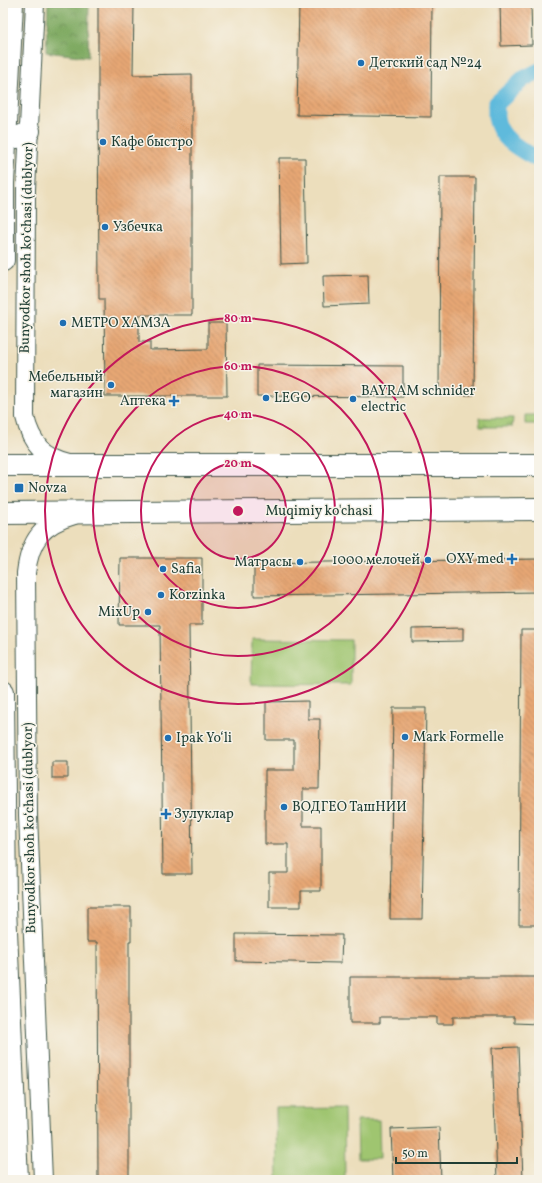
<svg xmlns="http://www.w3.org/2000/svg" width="542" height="1183" font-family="Vollkorn,serif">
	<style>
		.grass { fill: url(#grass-tufts); stroke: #5f8152 }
		.forest { fill: url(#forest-crowns); stroke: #4f744b }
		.pitch { fill: #9fc570; stroke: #5f8152 }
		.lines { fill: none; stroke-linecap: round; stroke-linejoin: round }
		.canal { stroke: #5ebadc; stroke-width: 17 }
		.building { fill: url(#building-back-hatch) }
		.tertiary-casing { stroke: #3e5548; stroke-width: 20 }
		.primary-casing { stroke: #3e5548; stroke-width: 24 }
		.tertiary { stroke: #fff; stroke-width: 18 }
		.primary { stroke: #fff; stroke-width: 22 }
		.ring { fill: none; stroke: #c2185b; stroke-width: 2 }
		.poi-dot { fill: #1f6fb2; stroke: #f7f3e8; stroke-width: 1.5 }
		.labels { text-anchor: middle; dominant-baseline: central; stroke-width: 3; stroke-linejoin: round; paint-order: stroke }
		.poi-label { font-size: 14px; fill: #1f3d34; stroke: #f7f3e8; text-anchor: start }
		.street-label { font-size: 14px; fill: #1f3d34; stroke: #f7f3e8 }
		.centre { fill: #c2185b; stroke: #f7f3e8; stroke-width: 2 }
		.ring-label { font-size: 12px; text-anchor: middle; font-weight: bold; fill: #c2185b; stroke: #f7f3e8; stroke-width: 3; stroke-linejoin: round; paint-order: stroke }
	</style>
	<defs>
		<pattern id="grass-tufts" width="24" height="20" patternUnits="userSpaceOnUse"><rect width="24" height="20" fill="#9fc570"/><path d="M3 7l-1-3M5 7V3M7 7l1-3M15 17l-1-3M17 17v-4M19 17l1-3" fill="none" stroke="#81a15d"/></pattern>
		<pattern id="forest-crowns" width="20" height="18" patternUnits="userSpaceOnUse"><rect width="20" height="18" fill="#7faa62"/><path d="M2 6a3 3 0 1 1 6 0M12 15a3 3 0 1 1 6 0" fill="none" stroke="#678c52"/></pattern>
		<pattern id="building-back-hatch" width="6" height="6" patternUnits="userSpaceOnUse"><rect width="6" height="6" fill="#e7a775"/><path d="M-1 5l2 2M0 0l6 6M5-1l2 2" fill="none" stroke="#bb8961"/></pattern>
	</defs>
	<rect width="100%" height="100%" fill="#f7f3e8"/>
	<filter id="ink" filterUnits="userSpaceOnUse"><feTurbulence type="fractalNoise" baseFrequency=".025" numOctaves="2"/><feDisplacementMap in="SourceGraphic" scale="8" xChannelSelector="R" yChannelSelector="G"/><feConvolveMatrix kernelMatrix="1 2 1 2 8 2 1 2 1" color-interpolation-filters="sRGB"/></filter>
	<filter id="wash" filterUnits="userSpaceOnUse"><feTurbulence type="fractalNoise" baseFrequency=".012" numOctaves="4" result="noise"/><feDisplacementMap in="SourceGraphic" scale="16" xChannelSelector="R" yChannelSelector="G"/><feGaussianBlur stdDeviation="0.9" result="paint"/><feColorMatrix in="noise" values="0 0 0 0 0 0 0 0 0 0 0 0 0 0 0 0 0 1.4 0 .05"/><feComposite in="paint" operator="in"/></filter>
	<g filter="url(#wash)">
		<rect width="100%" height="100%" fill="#ecdebc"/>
		<!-- grass -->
		<path class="grass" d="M525,415h14v9h-14z
			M479,418h34l-1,9h-32z
			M3,1081l4,99h-4z"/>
		<!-- forest -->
		<path class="forest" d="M48,3h41l-1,54 -42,-5z"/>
		<!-- pitch -->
		<path class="pitch" d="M252,639l99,1v45l-100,-1z
			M344,1108l1,72h-68l-1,-71z
			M357,1120h22l1,39h-22z"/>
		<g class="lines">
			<!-- canal -->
			<path class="canal" d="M539,71l-16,8 -27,25c0,4 0,9 0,13 3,23 26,33 43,43"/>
		</g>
		<g id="blocks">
			<!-- building -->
			<path class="building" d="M98,3h36l-1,72 59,-1v241h-53v27h11v8l58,-1v-26h18l1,73h-122l-1,-97h-5l-1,-217z
				M299,3h133l-1,114 -134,-2z
				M500,3h31l1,42 -31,1z
				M279,158h26l2,105 -26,1z
				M440,177h35l-2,218h-34z
				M368,275l1,29 -45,2 -1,-30z
				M257,365l146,1v31l-146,-1z
				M120,558h82v67h-13l3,249h-29l-3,-249h-41z
				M539,559v33l-285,4v-33z
				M463,628v13l-51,1v-13z
				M521,630h18v295h-20z
				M308,701v18h12l-1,70h-16v37h18v65h-20v16h-32v-34h19v-29h-23v-74h29v-30h-28v-38z
				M393,708h33l-4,211h-32z
				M52,762h16v16h-16z
				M87,907h44v34h-2v239h-31l-1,-238h-10z
				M236,934l106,1 -1,28 -105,-2z
				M350,977h189v47l-25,-1v-6h-61v7h-16v-7h-57v6h-30z
				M518,1047l5,133h-26l-5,-132z
				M439,1127l2,53h-48l-2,-51z"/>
		</g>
	</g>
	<g filter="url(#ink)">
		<use href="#blocks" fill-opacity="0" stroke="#3e5548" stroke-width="1"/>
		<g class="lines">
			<!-- tertiary casing -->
			<g class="tertiary-casing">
				<path id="tertiary" d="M35,3l-9,186 -1,228c6,26 19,40 45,46
					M43,1180l-15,-365 -2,-242c4,-33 16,-49 48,-58"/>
			</g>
			<!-- primary casing -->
			<g class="primary-casing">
				<path id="primary" d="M6,131c7,8 15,8 23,0
					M3,260v-77l9,-180
					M3,465h536
					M3,513l536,-4
					M3,692l2,216 12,272"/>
			</g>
			<!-- tertiary -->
			<use href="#tertiary" class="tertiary"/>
			<!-- primary -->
			<use href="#primary" class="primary"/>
		</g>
	</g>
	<!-- distance rings -->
	<circle cx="238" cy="511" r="48" fill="#c2185b" fill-opacity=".12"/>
	<g class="ring">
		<circle cx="238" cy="511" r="48"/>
		<circle cx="238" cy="511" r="97"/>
		<circle cx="238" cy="511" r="145"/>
		<circle cx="238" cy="511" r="193"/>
	</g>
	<!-- markers -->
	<g class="poi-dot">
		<circle cx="361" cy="63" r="4"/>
		<circle cx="103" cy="142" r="4"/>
		<circle cx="105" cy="227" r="4"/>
		<circle cx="63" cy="323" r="4"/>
		<circle cx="111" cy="385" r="4"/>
		<circle cx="266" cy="398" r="4"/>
		<circle cx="353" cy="399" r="4"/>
		<path d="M172 395h4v4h4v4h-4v4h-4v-4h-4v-4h4z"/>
		<rect x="14" y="483" width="10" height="10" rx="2"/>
		<path d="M510 553h4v4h4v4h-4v4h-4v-4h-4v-4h4z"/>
		<circle cx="428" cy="560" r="4"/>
		<circle cx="300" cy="562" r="4"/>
		<circle cx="163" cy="569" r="4"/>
		<circle cx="161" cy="595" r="4"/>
		<circle cx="148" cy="612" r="4"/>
		<circle cx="405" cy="737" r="4"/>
		<circle cx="168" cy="738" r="4"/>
		<circle cx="284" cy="807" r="4"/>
		<path d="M164 808h4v4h4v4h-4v4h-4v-4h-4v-4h4z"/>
	</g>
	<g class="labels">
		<!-- poi labels -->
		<g class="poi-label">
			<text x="369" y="63">Детский сад №24</text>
			<text x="111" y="142">Кафе быстро</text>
			<text x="113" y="227">Узбечка</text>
			<text x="71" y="323">МЕТРО ХАМЗА</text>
			<text x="103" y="377" text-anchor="end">Мебельный<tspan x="103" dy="16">магазин</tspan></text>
			<text x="361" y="391">BAYRAM schnider<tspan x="361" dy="16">electric</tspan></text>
			<text x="274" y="398">LEGO</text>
			<text x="166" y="401" text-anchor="end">Аптека</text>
			<text x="28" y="488">Novza</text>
			<text x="504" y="559" text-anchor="end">OXY med</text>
			<text x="420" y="560" text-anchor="end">1000 мелочей</text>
			<text x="292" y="562" text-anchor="end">Матрасы</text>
			<text x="171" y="569">Safia</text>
			<text x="169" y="595">Korzinka</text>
			<text x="140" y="612" text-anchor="end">MixUp</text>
			<text x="413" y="737">Mark Formelle</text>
			<text x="176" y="738">Ipak Yoʻli</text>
			<text x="292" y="807">ВОДГЕО ТашНИИ</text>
			<text x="174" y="814">Зулуклар</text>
		</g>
		<!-- street labels -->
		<g class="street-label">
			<text transform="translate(27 248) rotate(-89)">Bunyodkor shoh koʻchasi (dublyor)</text>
			<text x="319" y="511">Muqimiy ko'chasi</text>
			<text transform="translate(30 828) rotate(-91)">Bunyodkor shoh koʻchasi (dublyor)</text>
		</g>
	</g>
	<circle cx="238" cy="511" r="6" class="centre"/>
	<g class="ring-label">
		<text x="238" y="322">80 m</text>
		<text x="238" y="370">60 m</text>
		<text x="238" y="418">40 m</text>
		<text x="238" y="467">20 m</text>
	</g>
	<!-- margin -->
	<rect width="542" height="1183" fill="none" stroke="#f7f3e8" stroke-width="16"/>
	<!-- scale -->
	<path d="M396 1157v6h121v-6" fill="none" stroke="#1f3d34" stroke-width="2"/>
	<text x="402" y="1157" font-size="12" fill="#1f3d34" stroke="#f7f3e8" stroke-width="3" paint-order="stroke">50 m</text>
</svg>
